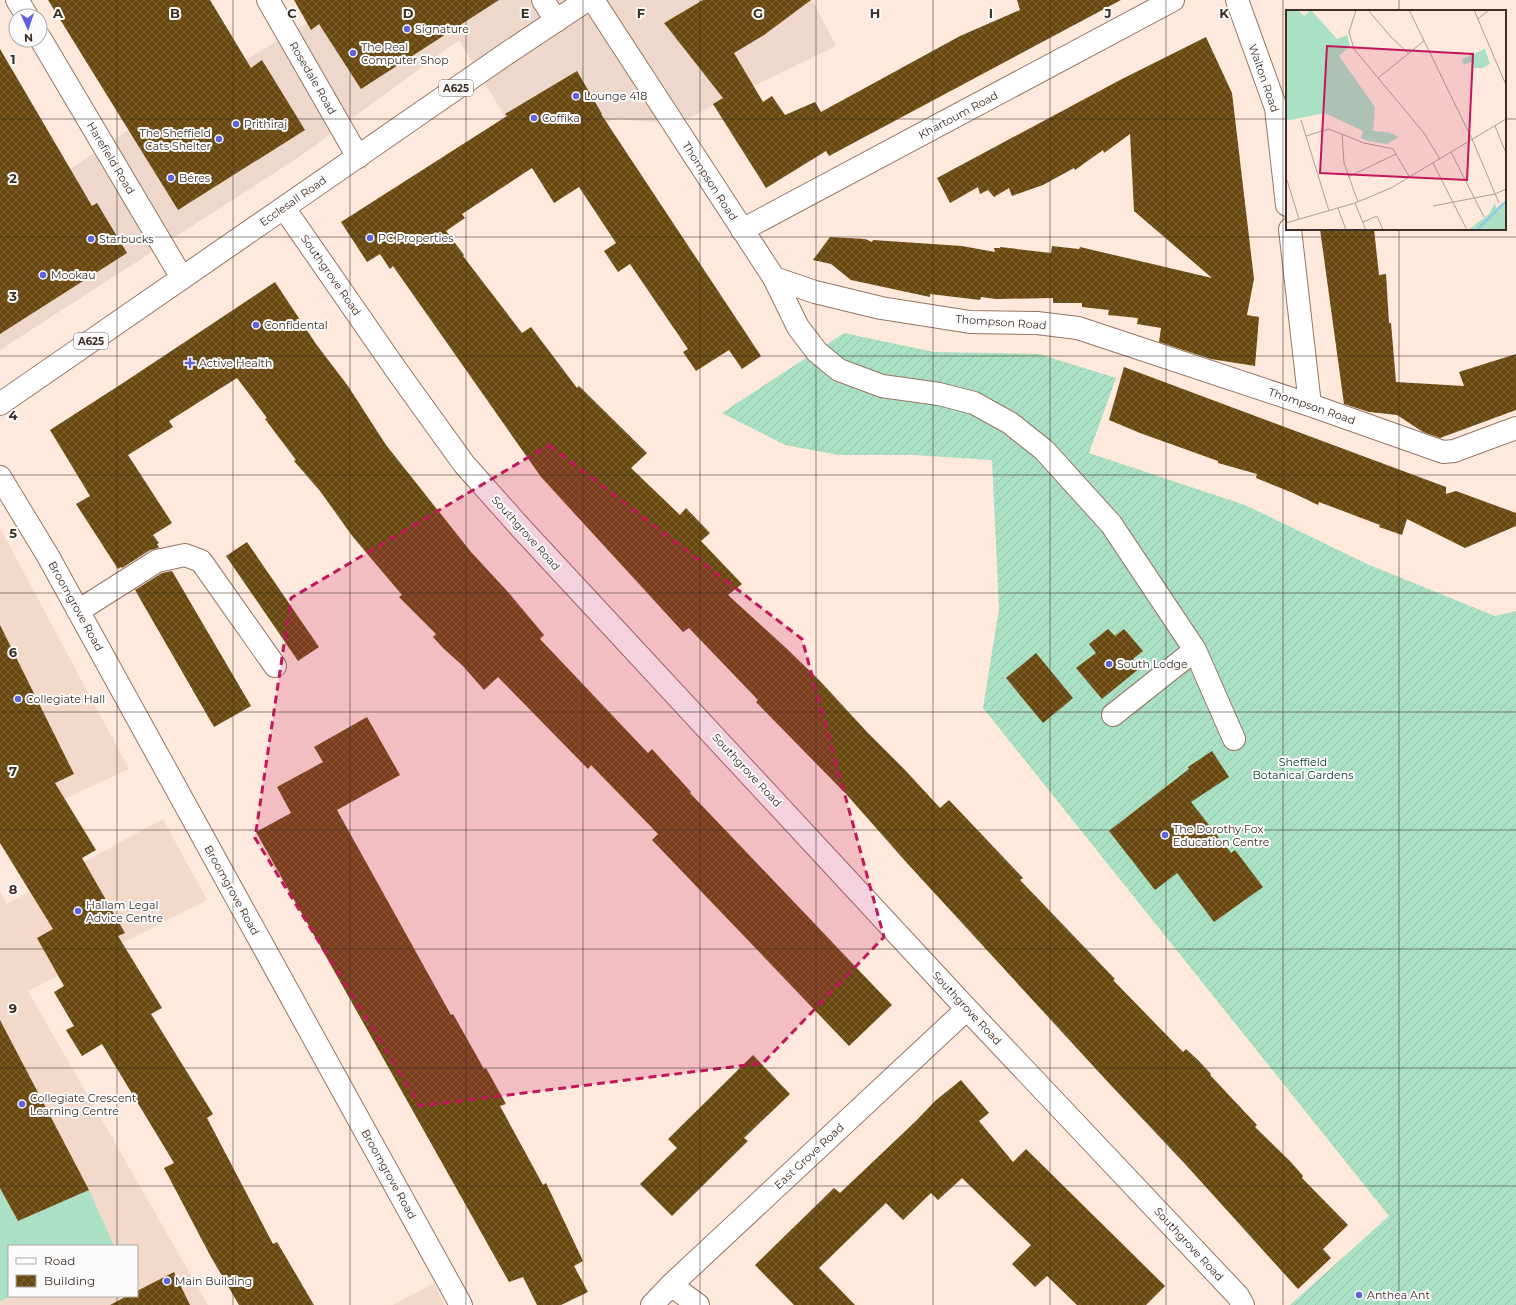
<svg xmlns="http://www.w3.org/2000/svg" width="1516" height="1305" font-family="Montserrat,sans-serif">
	<style>
		.commercial { fill: #eed8cb }
		.built { fill: #f3d9ca; fill-rule: evenodd }
		.grass { fill: #aae0c3 }
		.garden { fill: url(#garden-furrows) }
		.building { fill: url(#building-cross-hatch) }
		.lines { fill: none; stroke-linecap: round; stroke-linejoin: round }
		.minor-casing { stroke: #967562; stroke-width: 24 }
		.major-casing { stroke: #967562; stroke-width: 24 }
		.minor { stroke: #fff; stroke-width: 22 }
		.major { stroke: #fff; stroke-width: 22 }
		.marked { fill: #c2185b; fill-opacity: 0.2; stroke: #c2185b; stroke-width: 3; stroke-dasharray: 8 5; stroke-linejoin: round }
		.grid { fill: none; stroke: #3d2f27; stroke-width: 1; stroke-opacity: 0.55 }
		.poi-dot { fill: #6062db; stroke: #fbfbfb; stroke-width: 1.5 }
		.labels { text-anchor: middle; dominant-baseline: central; stroke-width: 4; stroke-linejoin: round; paint-order: stroke }
		.shield { fill: #fbfbfb; stroke: #766c67; stroke-width: 1 }
		.shield-label { font-size: 10px; font-weight: bold; fill: #3d2f27 }
		.poi-label { font-size: 11px; fill: #3d2f27; stroke: #fbfbfb; text-anchor: start }
		.street-label { font-size: 11px; fill: #3d2f27; stroke: #fbfbfb }
		.park-label { font-size: 11px; fill: #0a412b; stroke: #fbfbfb }
		.inset-river { fill: none; stroke: #91c6f0; stroke-width: 2 }
		.inset-road { fill: none; stroke: #b19e94; stroke-width: 1 }
		.view { fill: #c2185b; fill-opacity: 0.15; stroke: #c2185b; stroke-width: 2 }
		.inset-edge { fill: none; stroke: #3d2f27; stroke-width: 2 }
		.grid-label { font-size: 13px; text-anchor: middle; font-weight: bold; fill: #3d2f27; stroke: #fbfbfb; stroke-width: 4; stroke-linejoin: round; paint-order: stroke }
	</style>
	<defs>
		<pattern id="garden-furrows" width="10" height="10" patternUnits="userSpaceOnUse"><rect width="10" height="10" fill="#aae0c3"/><path d="M-1 1l2-2M0 10L10 0M9 11l2-2" fill="none" stroke="#93c0a8"/></pattern>
		<pattern id="building-cross-hatch" width="8" height="8" patternUnits="userSpaceOnUse"><rect width="8" height="8" fill="#694910"/><path d="M0 0l8 8M0 8l8-8" fill="none" stroke="#7b6133"/></pattern>
	</defs>
	<rect width="100%" height="100%" fill="#ffe8dc"/>
	<!-- commercial -->
	<path class="commercial" d="M346,0h466l24,46 -160,78 -62,-5 -81,51 -32,-60 -42,-70 -157,115 -302,195v-134l124,-83z"/>
	<!-- built -->
	<path class="built" d="M0,528l129,241 -129,60z
		M163,819l44,81 -179,91 180,314h-208v-413l7,12zM9,1246h128v50h-128z
		M434,1283l10,22h-51z"/>
	<!-- grass -->
	<path class="grass" d="M0,1188l18,33 71,-31 25,56h-105v50h2l-11,5z"/>
	<!-- garden -->
	<path class="garden" d="M844,333l90,19 105,2 77,24 -27,75 156,52 122,59 128,52 21,-5v694h-226l99,-89 -406,-508 16,-99 -7,-149 -79,-5h-75l-53,-10 -63,-32z"/>
	<!-- building -->
	<path class="building" d="M48,0h162l41,68 11,-8 43,70 -127,80z
		M294,0h205l-138,89 -42,-65 -8,6z
		M703,0h108l-47,35 -30,18 29,49 9,-6 13,19 30,-13 6,10 139,-76 60,-26 -3,-10h104l-292,156 -3,-5 -60,37 -53,-84 10,-6 -59,-75z
		M1206,37l26,56 22,186 -7,36 12,2 -4,49 -44,-7 -52,-17 2,-14 -24,-4 1,-6 -30,-3 1,-5 -27,-3v-4h-29v-5l-57,1 -15,-2 -1,3 -50,-6v3l-79,-17 -20,-16 -18,-4 17,-23 35,2 7,3 1,-2 89,6 33,6 -1,-4h6v-1l51,6 1,-7 27,3 1,-2 132,31 -78,-67 -4,-77 -26,19 -1,-3 -28,20 -1,-2 -31,17 -31,11 -3,-8 -15,9 -6,-7 -8,4 -2,-7 -28,16 -13,-25 183,-98z
		M0,49l92,157 5,-3 30,50 -127,81z
		M577,71l25,43h-1l160,242 -19,13 -13,-19 -33,21 -13,-19 5,-3 -58,-85 -12,8 -14,-21 12,-8 -37,-56 -25,16 -22,-35 -70,46 3,4 -19,13 18,24 -1,1 59,77 9,-6 46,61 2,-2 68,67 -16,15 49,47 6,-7 24,25 -9,8 41,43 -14,11 58,53 35,34 46,50 38,38 35,38 9,-8 74,78 -3,2 95,99 -2,1 70,72 3,-3 12,11 13,14 -1,1 47,50 -2,2 36,35 12,14 -1,2 46,47 -25,24 8,9 -33,31 -112,-124 -80,-85 -200,-218 -59,-67 -91,-93 2,-2 -69,-72 -6,4 -142,-155 -148,-211 -3,3 -10,-15 -13,8 -26,-40 166,-106 -2,-2z
		M1320,229h54l5,46 7,-1 3,49h2l5,59 68,4 -5,-14 57,-18v56l-76,28 -17,-6 -26,-17 -28,-3 -25,-8z
		M275,282l41,62 32,42 38,59 85,107 37,40 36,43 -4,4 108,114 4,-4 39,43 -1,1 202,212 -43,41 -197,-206 6,-6 -67,-69 -3,4 -90,-92 -14,13 -21,-24 -20,-18 -10,-11 3,-3 -37,-37 3,-2 -49,-58 -33,-46 -26,-30 2,-1 -31,-41 2,-1 -30,-40 -68,43 4,6 -45,28 44,68 -19,12 6,8 -2,1 2,4 -9,2 -28,18 -1,-1 -3,2 -42,-65 14,-8 -40,-66 73,-47z
		M1124,367l322,120v7l10,-3 60,22v13l-51,22 -58,-29 -5,16 -23,-8 1,-2 -61,-23 -1,3 -25,-12 -37,-15 1,-4 -39,-11v-2l-78,-28 -31,-13z
		M247,542l72,105 -21,14 -72,-105z
		M172,571l79,135 -37,21 -79,-137 27,-17z
		M0,625l74,149 -19,9 41,67 -14,8 43,75 -7,3 44,72 -11,6 62,100 -6,4 66,126 4,-2 37,63h-75l-28,-48 -47,-89 10,-5 -72,-119 -20,12 -16,-26 8,-4 -20,-34 10,-6 -27,-48 16,-9 -53,-86z
		M1108,629l7,7 9,-7 19,22 -10,8 7,9 -38,31 -26,-31 20,-15 -7,-9z
		M1036,653l37,45 -30,25 -37,-45z
		M367,717l33,58 -63,35 114,205 2,-1 31,55 2,-1 20,36 -6,2 43,79 3,-2 37,78 -9,5 14,26 -27,13h-24l-14,-28 -14,5 -253,-450 35,-19 -14,-26 46,-25 -9,-15z
		M1212,751l17,26 -38,25 40,51 4,-3 28,37 -49,35 -37,-49 -22,17 -46,-59 80,-62 -1,-2z
		M0,1020l89,170 -71,31 -18,-33z
		M753,1055l37,39 -46,44 4,3 -76,75 -32,-32 37,-36 -9,-9z
		M961,1080l28,33 -10,8 34,41 13,-13 139,137 -19,19h-69l-30,-29 -12,11 -23,-23 19,-19 -69,-67 -24,22 -7,-7 -28,27 -17,-17 -67,65 36,37h-61l-39,-40 79,-77 6,5 77,-73 18,-19z
		M174,1272l16,33h-80l17,-9h10v-5z"/>
	<g class="lines">
		<!-- minor casing -->
		<g class="minor-casing">
			<path id="minor" d="M17,0l10,16
				M268,0l90,157
				M543,0l13,21
				M593,0l181,278 24,49 19,25 22,18 43,16 57,8 35,9 36,20 34,27 67,74 84,126 39,89
				M1237,0l39,108 11,97
				M40,38l142,240
				M284,208l113,163 67,93 56,63 447,482 271,287 5,9
				M1290,229l20,176
				M742,230l431,-230
				M774,278l41,14 66,16 89,14 67,1 41,5 232,77 133,47 11,-1 62,-23
				M0,477l48,79 413,749
				M78,611l79,-50 28,-6 16,6 74,105
				M1113,715l82,-65
				M671,1285l27,20
				M652,1305l19,-20 296,-276"/>
		</g>
		<!-- major casing -->
		<g class="major-casing">
			<path id="major" d="M0,404l503,-348 84,-56"/>
		</g>
		<!-- minor -->
		<use href="#minor" class="minor"/>
		<!-- major -->
		<use href="#major" class="major"/>
	</g>
	<!-- marked area -->
	<path class="marked" d="M549,445l253,194 82,298 -121,126 -343,43 -165,-268 36,-240z"/>
	<!-- grid -->
	<path class="grid" d="M117,0v1246M233,0v1305M350,0v1305M466,0v1305M583,0v1305M700,0v1305M816,0v1305M933,0v1305M1050,0v1305M1166,0v1305M1283,0v1305M1399,0v11M0,119h1287M1505,119h11M1399,229v1076M0,237h1516M0,356h1516M0,475h1516M0,593h1516M0,712h1516M0,830h1516M0,949h1516M0,1068h1516M0,1186h1516M117,1296v9"/>
	<!-- markers -->
	<g class="poi-dot">
		<circle cx="407" cy="29" r="4"/>
		<circle cx="353" cy="53" r="4"/>
		<circle cx="576" cy="96" r="4"/>
		<circle cx="534" cy="118" r="4"/>
		<circle cx="236" cy="124" r="4"/>
		<circle cx="219" cy="139" r="4"/>
		<circle cx="171" cy="178" r="4"/>
		<circle cx="370" cy="238" r="4"/>
		<circle cx="91" cy="239" r="4"/>
		<circle cx="43" cy="275" r="4"/>
		<circle cx="256" cy="325" r="4"/>
		<path d="M188 357h4v4h4v4h-4v4h-4v-4h-4v-4h4z"/>
		<circle cx="1109" cy="664" r="4"/>
		<circle cx="18" cy="699" r="4"/>
		<circle cx="1165" cy="835" r="4"/>
		<circle cx="78" cy="911" r="4"/>
		<circle cx="22" cy="1104" r="4"/>
		<circle cx="167" cy="1281" r="4"/>
		<circle cx="1359" cy="1295" r="4"/>
	</g>
	<g class="labels">
		<!-- shield labels -->
		<g class="shield">
			<rect x="439" y="80" width="34" height="16" rx="3"/>
			<rect x="74" y="333" width="34" height="16" rx="3"/>
		</g>
		<g class="shield-label">
			<text x="456" y="88">A625</text>
			<text x="91" y="341">A625</text>
		</g>
		<!-- poi labels -->
		<g class="poi-label">
			<text x="415" y="29">Signature</text>
			<text x="361" y="47">The Real<tspan x="361" dy="13">Computer Shop</tspan></text>
			<text x="584" y="96">Lounge 418</text>
			<text x="542" y="118">Coffika</text>
			<text x="244" y="124">Prithiraj</text>
			<text x="211" y="133" text-anchor="end">The Sheffield<tspan x="211" dy="13">Cats Shelter</tspan></text>
			<text x="179" y="178">Béres</text>
			<text x="378" y="238">PC Properties</text>
			<text x="99" y="239">Starbucks</text>
			<text x="51" y="275">Mookau</text>
			<text x="264" y="325">Confidental</text>
			<text x="199" y="363">Active Health</text>
			<text x="1117" y="664">South Lodge</text>
			<text x="26" y="699">Collegiate Hall</text>
			<text x="1173" y="829">The Dorothy Fox<tspan x="1173" dy="13">Education Centre</tspan></text>
			<text x="86" y="905">Hallam Legal<tspan x="86" dy="13">Advice Centre</tspan></text>
			<text x="30" y="1098">Collegiate Crescent<tspan x="30" dy="13">Learning Centre</tspan></text>
			<text x="175" y="1281">Main Building</text>
			<text x="1367" y="1295">Anthea Ant</text>
		</g>
		<!-- street labels -->
		<g class="street-label">
			<text transform="translate(313 78) rotate(60)">Rosedale Road</text>
			<text transform="translate(1264 78) rotate(71)">Walton Road</text>
			<text transform="translate(958 115) rotate(-28)">Khartoum Road</text>
			<text transform="translate(111 158) rotate(59)">Harefield Road</text>
			<text transform="translate(710 181) rotate(57)">Thompson Road</text>
			<text transform="translate(293 201) rotate(-35)">Ecclesall Road</text>
			<text transform="translate(331 275) rotate(55)">Southgrove Road</text>
			<text transform="translate(1001 322) rotate(4)">Thompson Road</text>
			<text transform="translate(1312 406) rotate(19)">Thompson Road</text>
			<text transform="translate(526 533) rotate(48)">Southgrove Road</text>
			<text transform="translate(76 606) rotate(61)">Broomgrove Road</text>
			<text transform="translate(747 770) rotate(47)">Southgrove Road</text>
			<text transform="translate(232 890) rotate(61)">Broomgrove Road</text>
			<text transform="translate(967 1008) rotate(47)">Southgrove Road</text>
			<text transform="translate(809 1156) rotate(-43)">East Grove Road</text>
			<text transform="translate(389 1174) rotate(61)">Broomgrove Road</text>
			<text transform="translate(1189 1244) rotate(47)">Southgrove Road</text>
		</g>
		<!-- park labels -->
		<g class="park-label">
			<text x="1303" y="762">Sheffield<tspan x="1303" dy="13">Botanical Gardens</tspan></text>
		</g>
	</g>
	<!-- overview -->
	<g transform="translate(1286 10)">
		<rect width="220" height="220" fill="#ffe8dc"/>
		<path d="M199,39l5,15 -8,4h-8l-3,-6 -7,3 -2,-6z" fill="#aae0c3"/>
		<path d="M209,193l1,5 10,8v14h-38l21,-16z" fill="#aae0c3"/>
		<path d="M220,190v16l-10,-8z" fill="#aae0c3"/>
		<path d="M0,0h12l6,6 7,-6 26,29 10,-4 3,11 -11,10 36,51 -2,24 15,1 11,5 -12,7 -19,-3 -7,-3 2,-7 -38,-18 -39,8z" fill="#aae0c3"/>
		<path class="inset-river" d="M191,220l29,-29"/>
		<path class="inset-road" d="M70,0l-7,22 5,17 70,84 16,26M82,0l23,27 17,16M123,0l63,129 27,64M188,0l32,75M192,9l11,-9M92,68l46,-37M15,110l28,91M209,116l11,27M56,124l2,29 14,39M20,126l23,-7 35,14 25,5 4,1 17,29M165,142l33,65M147,153l34,67M0,167l13,42M62,167l48,-23M69,193l11,27M147,196l62,-12 11,-5M52,198l8,22M77,212l14,-6 6,14M0,213l69,-20 36,-15 115,-69"/>
		<path class="view" d="M41,36l146,8 -6,126 -147,-7z"/>
		<rect width="220" height="220" class="inset-edge"/>
	</g>
	<g class="grid-label">
		<text x="58" y="18">A</text>
		<text x="175" y="18">B</text>
		<text x="292" y="18">C</text>
		<text x="408" y="18">D</text>
		<text x="525" y="18">E</text>
		<text x="641" y="18">F</text>
		<text x="758" y="18">G</text>
		<text x="875" y="18">H</text>
		<text x="991" y="18">I</text>
		<text x="1108" y="18">J</text>
		<text x="1224" y="18">K</text>
		<text x="13" y="64">1</text>
		<text x="13" y="183">2</text>
		<text x="13" y="301">3</text>
		<text x="13" y="420">4</text>
		<text x="13" y="538">5</text>
		<text x="13" y="657">6</text>
		<text x="13" y="776">7</text>
		<text x="13" y="894">8</text>
		<text x="13" y="1013">9</text>
	</g>
	<!-- legend -->
	<rect x="8" y="1245" width="130" height="52" fill="#fbfbfb" stroke="#afa9a6"/>
	<rect x="16" y="1258" width="20" height="6" fill="#ffffff" stroke="#afa9a6"/>
	<text x="44" y="1265" font-size="12" fill="#3d2f27">Road</text>
	<rect x="16" y="1275" width="20" height="12" fill="url(#building-cross-hatch)" stroke="#afa9a6"/>
	<text x="44" y="1285" font-size="12" fill="#3d2f27">Building</text>
	<!-- north arrow -->
	<g transform="translate(28 28) rotate(177)"><circle r="19" fill="#fbfbfb" stroke="#afa9a6"/>
	<path d="M0-3L7 15L0 10L-7 15Z" fill="#6062db"/>
	<text y="-6" font-size="11" font-weight="bold" text-anchor="middle" fill="#3d2f27">N</text>
	</g>
</svg>
